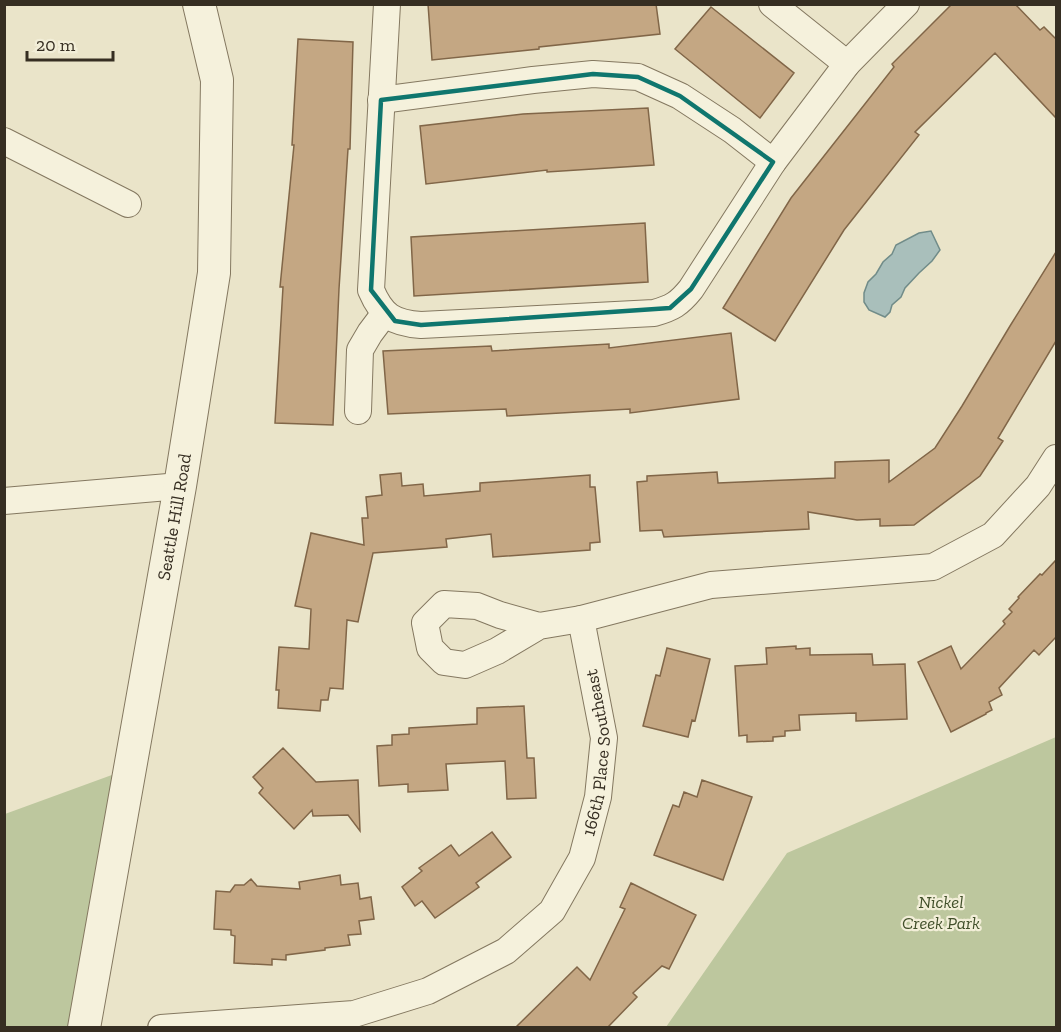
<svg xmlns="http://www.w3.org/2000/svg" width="1061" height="1032" font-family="'Zilla Slab',serif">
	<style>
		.green { fill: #bdc79e }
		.water { fill: #a9bfbb; stroke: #718c89; stroke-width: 1.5 }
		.building { fill: #c4a783; stroke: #816648; stroke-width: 1.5 }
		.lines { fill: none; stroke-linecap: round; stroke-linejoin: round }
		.minor-casing { stroke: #847860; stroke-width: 28 }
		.tertiary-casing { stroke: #847860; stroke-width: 34 }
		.minor { stroke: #f5f1dc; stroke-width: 26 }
		.tertiary { stroke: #f5f1dc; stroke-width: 32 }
		.marked { fill: none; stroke: #0f766e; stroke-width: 4.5; stroke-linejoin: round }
		.labels { text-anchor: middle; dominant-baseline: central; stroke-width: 4.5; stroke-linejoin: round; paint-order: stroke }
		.street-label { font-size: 18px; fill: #362e22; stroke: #f2eed8 }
		.park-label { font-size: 18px; font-style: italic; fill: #42502b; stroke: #f2eed8 }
	</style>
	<rect width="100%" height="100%" fill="#eae4c9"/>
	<!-- green -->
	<path class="green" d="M1056,737v290h-390l121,-174z
		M131,768l-47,259 -79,1v-214z"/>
	<!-- water -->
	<path class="water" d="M931,231l9,19 -8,11 -13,12 -14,15 -4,9 -9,8 -2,7 -5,5 -16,-7 -5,-8v-9l4,-11 8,-8 7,-12 9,-8 4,-9 23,-12z"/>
	<!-- building -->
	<path class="building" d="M428,4h228l4,30 -121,13v2l-107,11z
		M952,4h63l25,26 4,-3 12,12v79l-61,-65 -80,79 4,3 -75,95 -69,111 -52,-33 68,-110 103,-131 -2,-3z
		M711,7l83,66 -34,45 -85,-69z
		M298,39l55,3 -3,107h-2l-9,140 -6,136 -58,-2 8,-136h-3l14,-142h-2z
		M648,108l6,57 -107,7v-2l-121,14 -6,-58 103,-12z
		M645,223l3,59 -234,14 -3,-59z
		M1056,252v89l-58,97 5,3 -23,35 -66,49 -34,1v-7l-23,1 -49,-8 1,17 -145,8 -2,-7 -22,1 -3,-49 10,-1v-5l70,-4 1,11 117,-5v-16l54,-2v22l46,-34 27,-42 48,-80z
		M731,333l8,66 -109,14v-4l-123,7 -1,-7 -118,5 -5,-63 108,-5 1,5 117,-7v4z
		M401,473l1,13 21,-2 1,12 56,-5v-8l110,-8v12h5l5,55 -10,1v7l-97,7 -2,-23 -45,5 1,8 -74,6 -15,69 -11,-2 -4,69 -13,-1 -2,12h-7l-1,11 -42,-3 1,-18h-3l3,-43 30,2 2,-40 -16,-3 16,-73 53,12 -2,-27h6l-2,-21 16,-2 -2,-20z
		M1056,560v77l-17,18 -5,-5 -35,38 3,7 -13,7 3,8 -6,3v1l-35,18 -33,-70 33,-16 10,23 44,-45 -2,-3 9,-9 -3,-3 10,-11 -1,-1 22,-23 2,1z
		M796,646v3l14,-1v7l62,-1 1,11 32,-1 2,55 -51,2v-8l-57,2 1,15 -15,1v5l-12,1v4l-26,1v-7l-8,1 -4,-70 32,-2 -1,-16z
		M667,648l43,11 -15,62 -3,-1 -4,17 -45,-11 13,-51 4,1z
		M524,706l3,52h7l2,40 -29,1 -2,-38 -59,3 2,26 -40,2v-8l-29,2 -2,-40 15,-1v-10l17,-1v-6l68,-4v-16z
		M283,748l33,34 42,-2 2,51 -12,-16 -35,1 -1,-6 -18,19 -35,-36 4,-5 -10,-11z
		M702,780l50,17 -29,83 -69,-25 19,-50 6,2 5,-15 13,5z
		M492,832l19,25 -35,26 3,4 -44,31 -13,-17 -7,5 -13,-19 20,-16 -3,-3 32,-23 8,11z
		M340,875l1,10 17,-2 2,16 11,-2 3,22 -15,2 2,13 -13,1 2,10 -25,3v2l-39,5v5l-14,-1v6l-38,-2 1,-27 -4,-1v-5l-17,-1 2,-38 14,1 5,-7h9l7,-6 6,7 43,3 -1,-7z
		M631,883l65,32 -27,54 -7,-3 -29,27 4,4 -30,31h-92l62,-61 13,13 35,-71 -5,-2z"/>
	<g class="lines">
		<!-- minor casing -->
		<g class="minor-casing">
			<g id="minor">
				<path d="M387,4l-16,286c11,26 22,33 50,35l233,-12c18,-5 25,-9 37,-24l82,-127 74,-98 59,-60"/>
				<path d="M772,4l75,60"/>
				<path d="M381,100l152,-20 60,-6 45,3 42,19 52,34 41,32"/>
				<path d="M4,141l124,63"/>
				<path d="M358,411l2,-61 10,-17 15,-20"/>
				<path d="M4,501l176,-15"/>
				<path d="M539,626l-42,25 -32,14 -21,-3 -14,-14 -5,-25 19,-19 33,2 23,9 39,11 42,-7 130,-34 222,-18 60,-32 45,-49 18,-28"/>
				<path id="s1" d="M161,1028l193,-14 74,-23 78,-40 46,-40 30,-53 16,-61 6,-59 -23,-119"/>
			</g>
		</g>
		<!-- tertiary casing -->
		<g class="tertiary-casing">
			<g id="tertiary">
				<path id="s2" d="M84,1028l96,-542 34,-213 3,-193 -18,-76"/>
			</g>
		</g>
		<!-- minor -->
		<use href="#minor" class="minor"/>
		<!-- tertiary -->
		<use href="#tertiary" class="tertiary"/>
	</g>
	<!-- marked area -->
	<path class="marked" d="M593,74l45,3 42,19 93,66 -82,127 -21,19 -249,17 -26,-4 -24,-31 10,-190z"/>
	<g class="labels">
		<!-- street labels -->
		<g class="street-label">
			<text stroke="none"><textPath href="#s2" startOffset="519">Seattle Hill Road</textPath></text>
			<text stroke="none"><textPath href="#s1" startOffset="588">166th Place Southeast</textPath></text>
		</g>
		<!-- park labels -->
		<g class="park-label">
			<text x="941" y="902">Nickel<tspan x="941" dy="21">Creek Park</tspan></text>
		</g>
	</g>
	<!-- border -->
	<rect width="1061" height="1032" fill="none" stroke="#362e22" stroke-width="12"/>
	<!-- scale -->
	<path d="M27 51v9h86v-9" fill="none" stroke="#362e22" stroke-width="3"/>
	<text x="36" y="51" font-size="18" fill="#362e22" stroke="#f2eed8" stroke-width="4.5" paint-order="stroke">20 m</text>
</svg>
